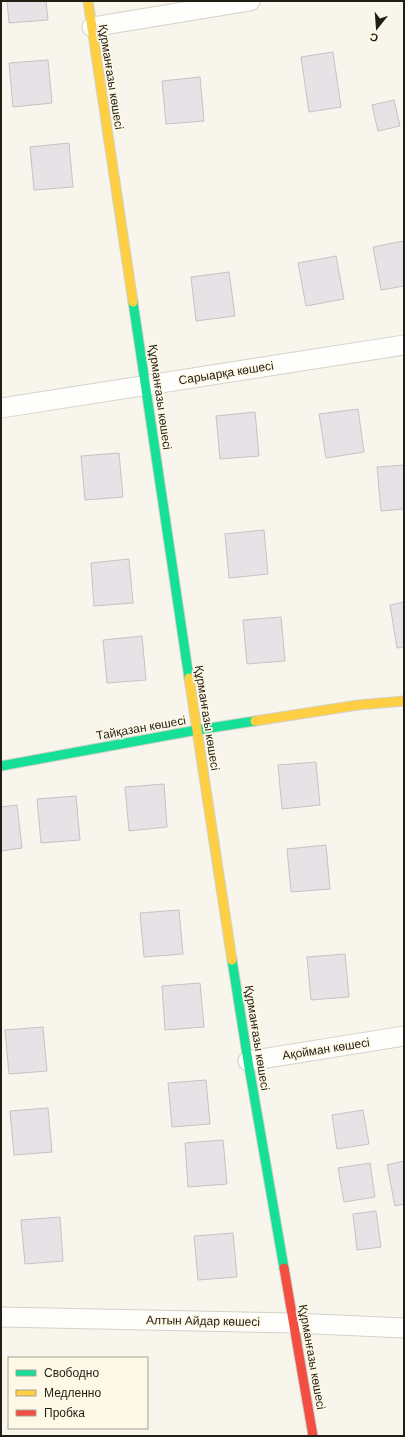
<svg xmlns="http://www.w3.org/2000/svg" width="405" height="1437" font-family="'DM Sans',sans-serif">
	<style>
		.building { fill: #e6e3e6; stroke: #c5c3c5 }
		.lines { fill: none; stroke-linecap: round; stroke-linejoin: round }
		.street-casing { stroke: #d4d1c7; stroke-width: 21 }
		.fast-casing { stroke: #d4d1c7; stroke-width: 11 }
		.slow-casing { stroke: #d4d1c7; stroke-width: 11 }
		.jam-casing { stroke: #d4d1c7; stroke-width: 11 }
		.street { stroke: #fefefc; stroke-width: 19 }
		.fast { stroke: #16e098; stroke-width: 9 }
		.slow { stroke: #ffcf43; stroke-width: 9 }
		.jam { stroke: #f24e42; stroke-width: 9 }
		.labels { text-anchor: middle; dominant-baseline: central; stroke-width: 3.5; stroke-linejoin: round; paint-order: stroke }
		.street-label { font-size: 12px; fill: #221e13; stroke: #fef8e6 }
	</style>
	<rect width="100%" height="100%" fill="#f8f5ec"/>
	<!-- building -->
	<path class="building" d="M7,1h39l2,19 -39,3z
		M333,52l8,55 -32,5 -8,-55z
		M48,60l4,43 -39,4 -4,-44z
		M200,77l4,44 -38,3 -4,-43z
		M394,100l6,26 -22,5 -6,-26z
		M69,143l4,44 -39,3 -4,-43z
		M404,241v45l-23,4 -8,-43z
		M336,256l8,43 -38,7 -8,-43z
		M229,272l6,44 -39,5 -5,-44z
		M358,409l6,43 -38,6 -7,-44z
		M255,412l4,44 -39,3 -4,-43z
		M119,453l4,44 -38,3 -4,-44z
		M404,465v44l-23,2 -4,-44z
		M264,530l4,44 -39,4 -4,-44z
		M129,559l4,44 -39,3 -3,-43z
		M404,602v45l-7,1 -7,-43z
		M281,617l4,44 -38,3 -4,-44z
		M142,636l4,44 -39,3 -4,-43z
		M316,762l4,43 -38,4 -4,-44z
		M164,784l3,43 -38,4 -4,-44z
		M76,796l4,44 -39,3 -4,-44z
		M17,805l5,43 -21,3v-44z
		M326,845l4,44 -39,3 -4,-43z
		M179,910l4,44 -39,3 -4,-44z
		M345,954l4,43 -38,3 -4,-43z
		M200,983l4,44 -39,3 -3,-44z
		M43,1027l4,44 -38,3 -4,-44z
		M206,1080l4,44 -38,3 -4,-44z
		M48,1108l4,44 -38,3 -4,-44z
		M363,1110l6,34 -32,5 -5,-34z
		M223,1140l4,44 -39,3 -3,-44z
		M404,1161v43l-9,2 -8,-41z
		M370,1163l5,34 -31,5 -6,-34z
		M376,1211l5,36 -24,3 -4,-36z
		M60,1217l3,44 -38,3 -4,-44z
		M233,1233l4,44 -39,3 -4,-44z"/>
	<g class="lines">
		<!-- street casing -->
		<g class="street-casing">
			<path id="street" d="M92,27l158,-26
				M1,408l403,-63
				M248,1061l156,-25
				M1,1317l292,6 111,5"/>
		</g>
		<!-- fast casing -->
		<g class="fast-casing">
			<path id="fast" d="M133,302l56,376
				M1,766l196,-36 58,-9
				M232,960l16,101 36,207"/>
		</g>
		<!-- slow casing -->
		<g class="slow-casing">
			<path id="slow" d="M88,1l45,301
				M189,678l43,282
				M255,721l103,-16 46,-4"/>
		</g>
		<!-- jam casing -->
		<g class="jam-casing">
			<path id="jam" d="M284,1268l29,168"/>
		</g>
		<!-- street -->
		<use href="#street" class="street"/>
		<!-- fast -->
		<use href="#fast" class="fast"/>
		<!-- slow -->
		<use href="#slow" class="slow"/>
		<!-- jam -->
		<use href="#jam" class="jam"/>
	</g>
	<g class="labels">
		<!-- street labels -->
		<g class="street-label">
			<text transform="translate(111 77) rotate(81)">Құрманғазы көшесі</text>
			<text transform="translate(226 373) rotate(-9)">Сарыарқа көшесі</text>
			<text transform="translate(160 397) rotate(82)">Құрманғазы көшесі</text>
			<text transform="translate(207 718) rotate(81)">Құрманғазы көшесі</text>
			<text transform="translate(141 728) rotate(-10)">Тайқазан көшесі</text>
			<text transform="translate(257 1038) rotate(81)">Құрманғазы көшесі</text>
			<text transform="translate(326 1049) rotate(-9)">Ақойман көшесі</text>
			<text transform="translate(203 1321) rotate(1)">Алтын Айдар көшесі</text>
			<text transform="translate(312 1357) rotate(80)">Құрманғазы көшесі</text>
		</g>
	</g>
	<!-- border -->
	<rect width="405" height="1437" fill="none" stroke="#221e13" stroke-width="4"/>
	<!-- legend -->
	<rect x="8" y="1357" width="140" height="72" fill="#fef8e6" stroke="#a6a192"/>
	<rect x="16" y="1370" width="20" height="6" fill="#16e098" stroke="#a6a192"/>
	<text x="44" y="1377" font-size="12" fill="#221e13">Свободно</text>
	<rect x="16" y="1390" width="20" height="6" fill="#ffcf43" stroke="#a6a192"/>
	<text x="44" y="1397" font-size="12" fill="#221e13">Медленно</text>
	<rect x="16" y="1410" width="20" height="6" fill="#f24e42" stroke="#a6a192"/>
	<text x="44" y="1417" font-size="12" fill="#221e13">Пробка</text>
	<!-- north arrow -->
	<g transform="translate(377 28) rotate(197)" stroke="#fef8e6" stroke-width="3" paint-order="stroke">
	<path d="M0-3L7 15L0 10L-7 15Z" fill="#221e13"/>
	<text y="-6" font-size="11" font-weight="bold" text-anchor="middle" fill="#221e13">С</text>
	</g>
</svg>
